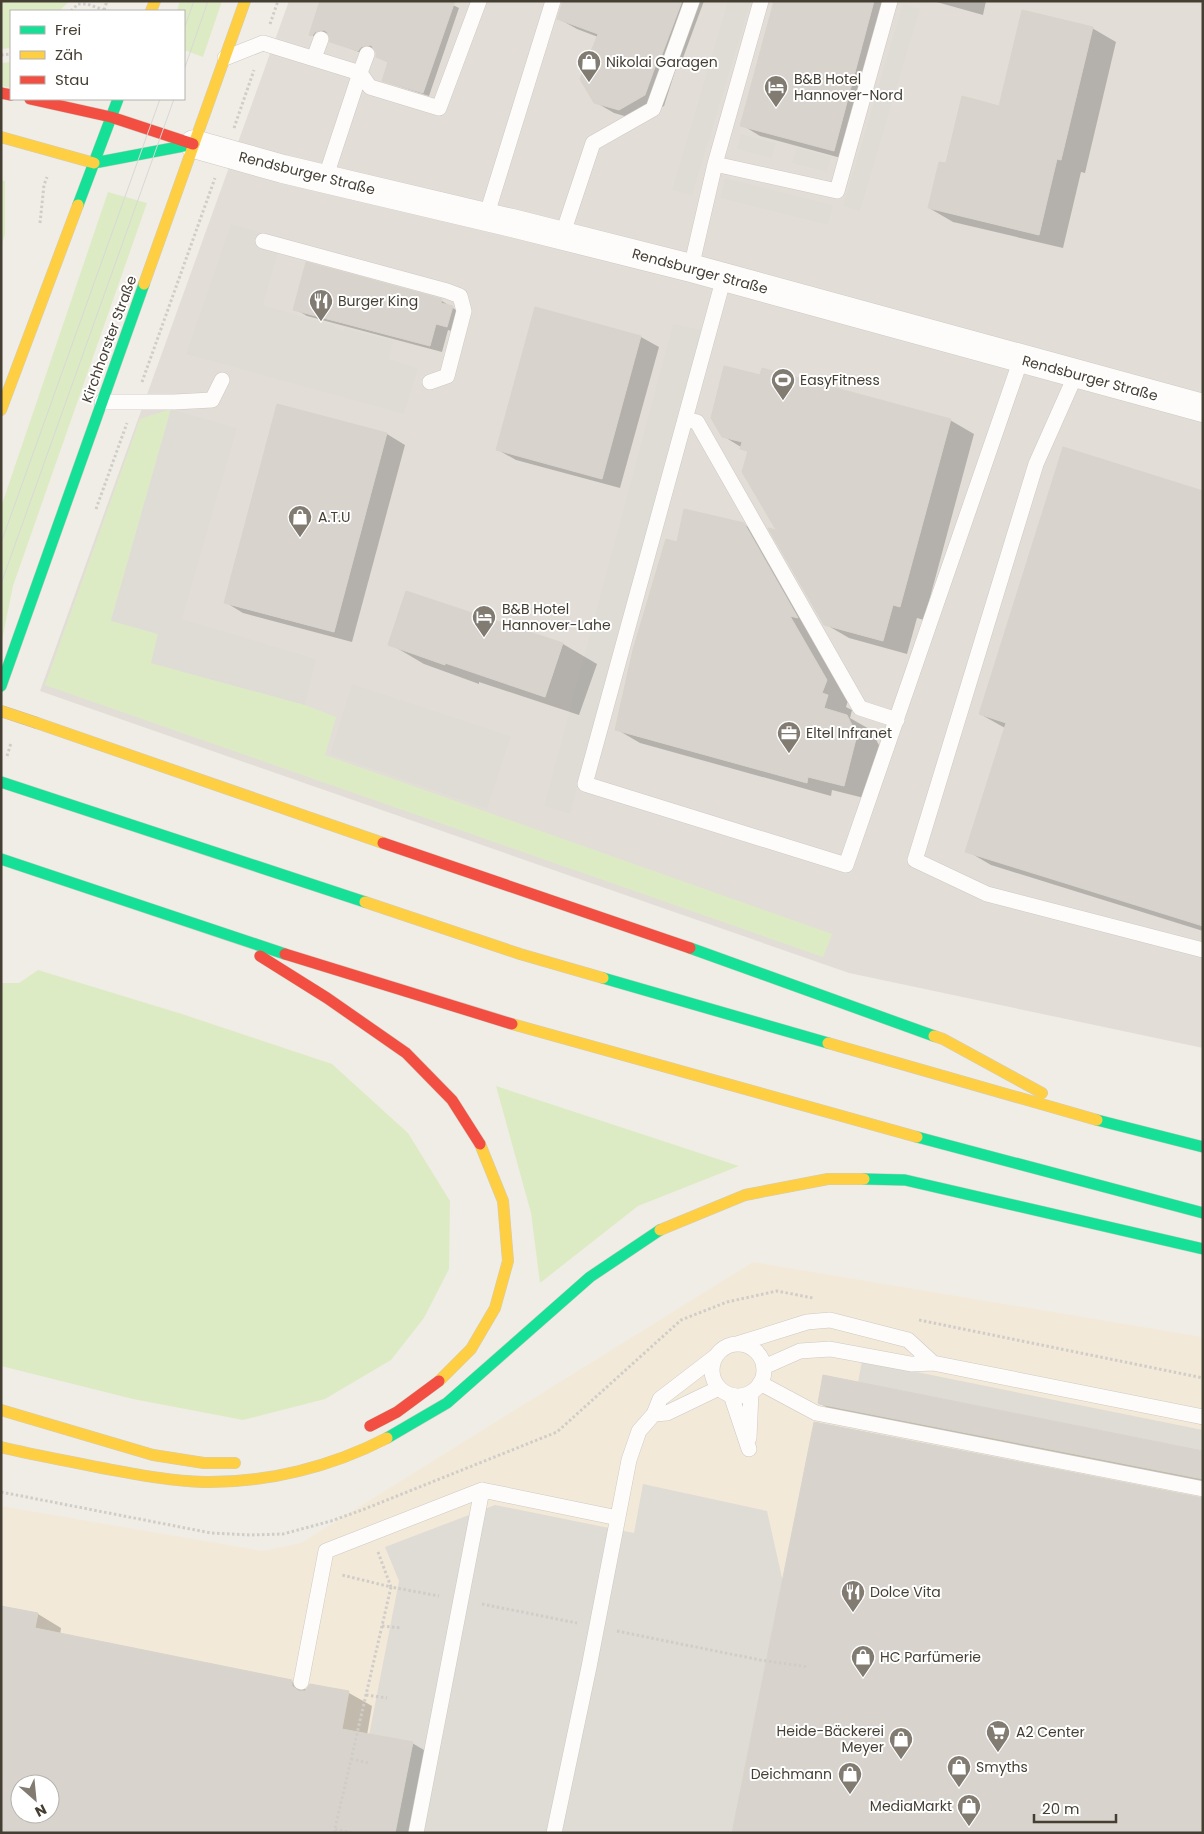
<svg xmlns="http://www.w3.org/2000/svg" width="1204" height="1834" font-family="Poppins,sans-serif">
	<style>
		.commercial { fill: #f3e9d8; fill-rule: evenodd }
		.industrial { fill: #e2ded7 }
		.green { fill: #ddebc4 }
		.parking { fill: #dfdcd6 }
		.shadow { fill: #0003; fill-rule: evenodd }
		.building { fill: #d8d4cd; stroke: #d8d4cc; fill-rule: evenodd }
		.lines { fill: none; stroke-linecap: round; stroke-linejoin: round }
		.lane-casing { stroke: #ccc9c2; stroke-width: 16 }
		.street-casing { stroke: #ccc9c2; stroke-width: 29 }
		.fast-casing { stroke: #d1ccbe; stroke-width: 12 }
		.slow-casing { stroke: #d1ccbe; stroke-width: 12 }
		.jam-casing { stroke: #d1ccbe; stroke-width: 12 }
		.path { stroke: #d0cdc9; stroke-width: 3; stroke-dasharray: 2.5 2.5; stroke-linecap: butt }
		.lane { stroke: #fdfcfb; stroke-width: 15 }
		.street { stroke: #fdfcfb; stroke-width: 28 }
		.fast { stroke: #16e098; stroke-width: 11 }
		.slow { stroke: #ffcf43; stroke-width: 11 }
		.jam { stroke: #f24e42; stroke-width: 11 }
		.tram { stroke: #d8d8d7; stroke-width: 1 }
		.slow-bridge-casing { stroke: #c9baa0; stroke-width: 12; stroke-linecap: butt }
		.slow-bridge { stroke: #ffcf43; stroke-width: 11 }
		.labels { text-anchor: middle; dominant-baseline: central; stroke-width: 4; stroke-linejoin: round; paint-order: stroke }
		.poi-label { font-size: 14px; fill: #453e33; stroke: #fff; text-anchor: start }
		.street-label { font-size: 14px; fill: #453e33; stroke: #fff }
	</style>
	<rect width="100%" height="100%" fill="#f0ede6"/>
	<!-- commercial -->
	<path class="commercial" d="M753,1262l450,75v496h-1202v-327l262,45 38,-8zM20,1784h30v30h-30z"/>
	<!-- industrial -->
	<path class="industrial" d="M289,1h914v1047l-354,-75 -809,-282z"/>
	<!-- green -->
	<path class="green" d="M1,1h69l-11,10h-48v37l-10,1z
		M180,1h42l-19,56 -19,-7v-39h-7z
		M11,62v26l-10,-2v-23z
		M1,180l4,1v53l-4,13z
		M108,192l39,11 -134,383 -12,59v-138z
		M171,409l-60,211 47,14 -7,29 154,42 31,12 -11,38 507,179 -9,23 -778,-272 95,-266z
		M38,970l144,44 150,50 76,69 42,68 -1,68 -25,49 -33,42 -66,39 -82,21 -110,-21 -132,-33v-383h18z
		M496,1086l243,80 -101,40 -98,77 -9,-70z"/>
	<!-- parking -->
	<path class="parking" d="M728,1h23l-59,195 -20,-6z
		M903,4l17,5 -60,202 -17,-5z
		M741,134l35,9 -5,15 -34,-9z
		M797,148l34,9 -4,15 -35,-9z
		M725,178l108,27 -5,20 -108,-27z
		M231,224l51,14 -19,67 72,21v2l9,3v-3l49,13 -4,18 29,9 -14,46 -218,-60z
		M673,324l29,6 -132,484 -26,-8z
		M171,409l66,19 -55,191 134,40 -11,46 -154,-42 7,-29 -47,-13z
		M352,684l159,52 -24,73 -157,-55z
		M862,1361l341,69v21l-345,-69z
		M643,1484l124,27 18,80 -51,242h-384l49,-252 -14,-34 110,-42 139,28z"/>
	<!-- shadow -->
	<path class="shadow" d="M322,1l131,4 6,3 -30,88 -40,-13 -6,-3 6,-18 -12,-5v-5l-2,-4 -8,1 -3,5 -33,-13 -1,-8 -8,1 -6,-3v7l-5,-4z
		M565,1h139l-24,65 -3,-1 -13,41 -26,14 -24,-7 -19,-11 3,-65 -21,-8 -18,-10z
		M775,1h120l-43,160 -92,-25 -18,-11z
		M933,1h53l-3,14z
		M1092,28l24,14 -31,131 -4,-1 -18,76 -110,-26 -24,-14 18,-43 53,-58z
		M307,264l135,37 22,14 -5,18 -11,-3 -6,22 -135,-36 -12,-7z
		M641,337l18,10 -39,141 -104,-28 -18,-10z
		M278,405l109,29 18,11 -53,197 -109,-29 -18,-11z
		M950,420l24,14 -50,186 -7,-2 -10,36 -58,-16 -24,-14 -47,-92 -29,-80 -26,-16z
		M1203,492v439l-212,-66 -24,-14 38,-123 -25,-14z
		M743,524l25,14 82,156 -4,13 6,3 -2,8 21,12 10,19 -13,50 -36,-9 -1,6 -191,-53 -24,-14 62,-185z
		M407,592l156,52 34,20 -18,51 -100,-33v2l-55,-20 -34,-20z
		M819,1403l384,49v32l-368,-72z
		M1,1607l37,7 23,14 -1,7 231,46 16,9 4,-5 38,8 23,13 -5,29 45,8 24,14 -15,76h-420zM20,1784h30v30h-30z"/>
	<!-- building -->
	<path class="building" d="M320,1h135l-32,92 -41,-12 6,-19 -12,-5v-5l-5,-7 -10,2 -3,4 -28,-9 -2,-9 -4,-3 -9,2 -3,4 -3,-1z
		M563,1h119l-21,56 -2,-1 -14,39 -26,15 -25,-7 -14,-24 18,-45 -41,-15z
		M774,1h100l-40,150 -94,-25z
		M1022,10l71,17 -32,133 -4,-1 -18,76 -111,-27 11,-46 7,1 16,-67 37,10z
		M306,262l136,37 -1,4 12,3 -6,21 -11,-3 -6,22 -137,-36z
		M535,307l106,29 -39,143 -106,-29z
		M724,366l36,9 2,-7 189,51 -51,188 -7,-2 -10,36 -59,-16 -56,-97 8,2 -34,-58 6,-21 -8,-2 2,-7 -20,-5 -11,-19z
		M277,404l110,29 -53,199 -110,-29z
		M1063,447l140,44v435l-238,-74 41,-129 -27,-9z
		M684,509l60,14 54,95 -8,-2 37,64 -5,13 6,2 -4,13 23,7 10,20 -13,51 -36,-9 -1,6 -192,-53 18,-80 33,-111 11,3z
		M406,591l157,52 -18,54 -100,-34v2l-57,-20z
		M823,1375l380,76v28l-384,-75 -1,-1z
		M814,1422l389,76v335h-471z
		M1,1606l37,7 -3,15 257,52v6l7,5h6l5,-7 39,7 -7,38 71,13 -18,91h-394zM20,1784h30v30h-30z"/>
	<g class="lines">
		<!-- lane casing -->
		<g class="lane-casing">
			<path id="lane" d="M367,54l-7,19 10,14 69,21 40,-107
				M225,58l38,-15 97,30 -35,106
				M314,58l7,-19
				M715,164l122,27 53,-190
				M486,217l67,-216
				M562,236l31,-93 60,-34 39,-108
				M263,241l184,50 13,5 4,15 -17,65 -17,6
				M691,268l24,-104 46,-163
				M724,277l-139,507 261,81 175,-506
				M1076,374l-40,90 -121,396 72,34 216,56
				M102,402h72l38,-2 10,-20
				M685,419l12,3 163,286 37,12
				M737,1344l70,-22 23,-2 78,20 25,23
				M712 1370a26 26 0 1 1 52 0a26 26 0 1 1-52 0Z
				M764,1367l36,-16 30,-2 81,15 22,-1 270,54
				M760,1383l56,30 387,76
				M731,1395l18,54
				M654,1414l13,-1 52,-25
				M749,1438l2,-45
				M301,1682l25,-131 156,-61 136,28
				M416,1833l66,-343
				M554,1833l35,-166 40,-207 10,-29 15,-17 6,-15 56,-43"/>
		</g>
		<!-- street casing -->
		<g class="street-casing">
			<path id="street" d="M194,144l89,25 229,54 179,45 512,140"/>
		</g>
		<!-- fast casing -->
		<g class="fast-casing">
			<path id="fast" d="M94,163l100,-19
				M78,205l40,-106
				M1,686l143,-402
				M1,782l364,120
				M1,859l284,95
				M690,948l244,88
				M603,978l225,65
				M1097,1120l106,27
				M917,1137l286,76
				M864,1179l41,1 298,69
				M387,1438l60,-35 143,-126 70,-47"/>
		</g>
		<!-- slow casing -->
		<g class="slow-casing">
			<path id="slow" d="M151,11l4,-10
				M1,137l93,26
				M144,284l101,-283
				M1,410l77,-205
				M37,723l346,120
				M365,902l155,52 83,24
				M512,1024l405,113
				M934,1036l9,3 99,54
				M828,1043l269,77
				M660,1230l85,-35 83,-16h36
				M439,1381l32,-32 24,-41 13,-47 -5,-60 -23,-57
				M1,1410l152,45 51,8h31
				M1,1447c33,8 67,14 101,21 33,6 68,13 102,14 63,1 127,-15 183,-44"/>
		</g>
		<!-- jam casing -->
		<g class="jam-casing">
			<path id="jam" d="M1,93l10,2
				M30,99l81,18
				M111,117l82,27
				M383,843l307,105
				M285,954l227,70
				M260,956l67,42 79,55 46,47 28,44
				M370,1426l27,-14 42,-31"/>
		</g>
		<!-- path -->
		<path class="path" d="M104,10l3,-9
			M71,11l7,-7h9l17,6
			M270,24l8,-23
			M1,55l10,-1
			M234,128l20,-58
			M40,223l4,-38 3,-8
			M142,382l73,-204
			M96,509l31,-86
			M7,756l4,-13
			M919,1320l284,58
			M1,1492l210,41 39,2 33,-1 48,-13 31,-11 195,-78 124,-112 46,-18 50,-11 36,7
			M378,1552l13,35 48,9
			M482,1604l95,19
			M382,1626l20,2
			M617,1631l143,29 49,7
			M366,1695l21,3
			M351,1759l18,4
			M335,1829l18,4
			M334,1833l57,-246 -49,-12"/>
		<!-- lane -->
		<use href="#lane" class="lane"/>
		<!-- street -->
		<use href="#street" class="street"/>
		<!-- fast -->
		<use href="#fast" class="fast"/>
		<!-- slow -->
		<use href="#slow" class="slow"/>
		<!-- jam -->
		<use href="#jam" class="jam"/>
		<!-- tram -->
		<path class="tram" d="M184,29l10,-28
			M184,70l24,-69
			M1,543l159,-444
			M1,584l173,-485"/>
		<!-- slow-bridge casing -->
		<g class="slow-bridge-casing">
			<path id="slow-bridge" d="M1,711l36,12"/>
		</g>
		<!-- slow-bridge -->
		<use href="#slow-bridge" class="slow-bridge"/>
	</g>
	<!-- icons -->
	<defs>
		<g id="shop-pin" transform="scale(1.25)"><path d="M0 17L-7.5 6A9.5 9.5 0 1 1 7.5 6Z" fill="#817b72" stroke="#fff"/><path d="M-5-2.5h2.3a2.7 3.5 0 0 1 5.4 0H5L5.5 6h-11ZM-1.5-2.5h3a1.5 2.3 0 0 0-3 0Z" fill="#fff"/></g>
		<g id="hotel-pin" transform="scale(1.25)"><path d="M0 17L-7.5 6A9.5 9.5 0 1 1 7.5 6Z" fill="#817b72" stroke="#fff"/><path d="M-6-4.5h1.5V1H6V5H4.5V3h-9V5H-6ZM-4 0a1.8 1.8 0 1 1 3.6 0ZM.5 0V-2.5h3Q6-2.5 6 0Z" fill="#fff"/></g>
		<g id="restaurant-pin" transform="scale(1.25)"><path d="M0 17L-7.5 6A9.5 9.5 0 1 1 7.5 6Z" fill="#817b72" stroke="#fff"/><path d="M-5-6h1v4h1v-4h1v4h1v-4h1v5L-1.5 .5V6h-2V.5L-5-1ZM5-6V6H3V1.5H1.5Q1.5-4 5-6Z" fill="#fff"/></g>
		<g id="stadium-pin" transform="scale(1.25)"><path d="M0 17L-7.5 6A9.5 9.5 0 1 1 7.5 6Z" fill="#817b72" stroke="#fff"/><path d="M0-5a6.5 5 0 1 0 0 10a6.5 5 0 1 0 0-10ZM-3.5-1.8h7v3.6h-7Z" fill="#fff"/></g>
		<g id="office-pin" transform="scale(1.25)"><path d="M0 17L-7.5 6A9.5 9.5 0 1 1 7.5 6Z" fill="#817b72" stroke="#fff"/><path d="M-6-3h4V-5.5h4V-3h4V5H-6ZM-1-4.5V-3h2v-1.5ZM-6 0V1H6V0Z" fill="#fff"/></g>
		<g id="supermarket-pin" transform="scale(1.25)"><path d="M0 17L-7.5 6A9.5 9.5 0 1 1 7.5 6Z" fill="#817b72" stroke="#fff"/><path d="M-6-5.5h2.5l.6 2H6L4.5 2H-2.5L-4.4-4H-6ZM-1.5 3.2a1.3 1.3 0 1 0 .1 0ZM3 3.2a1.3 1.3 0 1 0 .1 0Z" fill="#fff"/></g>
	</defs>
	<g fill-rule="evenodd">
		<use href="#shop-pin" x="589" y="62"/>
		<use href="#hotel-pin" x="776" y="87"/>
		<use href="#restaurant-pin" x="321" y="301"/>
		<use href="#stadium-pin" x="783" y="380"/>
		<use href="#shop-pin" x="300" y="517"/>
		<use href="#hotel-pin" x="484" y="617"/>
		<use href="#office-pin" x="789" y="733"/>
		<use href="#restaurant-pin" x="853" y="1592"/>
		<use href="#shop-pin" x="863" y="1657"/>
		<use href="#supermarket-pin" x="998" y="1732"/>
		<use href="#shop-pin" x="901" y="1739"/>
		<use href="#shop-pin" x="959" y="1767"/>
		<use href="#shop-pin" x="850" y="1774"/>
		<use href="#shop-pin" x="969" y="1806"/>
	</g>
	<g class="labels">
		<!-- poi labels -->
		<g class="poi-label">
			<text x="606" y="62">Nikolai Garagen</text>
			<text x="794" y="79">B&amp;B Hotel<tspan x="794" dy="16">Hannover-Nord</tspan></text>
			<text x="338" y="301">Burger King</text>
			<text x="800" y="380">EasyFitness</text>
			<text x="318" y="517">A.T.U</text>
			<text x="502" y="609">B&amp;B Hotel<tspan x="502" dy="16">Hannover-Lahe</tspan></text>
			<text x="806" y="733">Eltel Infranet</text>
			<text x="870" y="1592">Dolce Vita</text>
			<text x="880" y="1657">HC Parfümerie</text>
			<text x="884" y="1731" text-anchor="end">Heide-Bäckerei<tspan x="884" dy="16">Meyer</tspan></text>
			<text x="1016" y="1732">A2 Center</text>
			<text x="976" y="1767">Smyths</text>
			<text x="832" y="1774" text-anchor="end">Deichmann</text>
			<text x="952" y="1806" text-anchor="end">MediaMarkt</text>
		</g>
		<!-- street labels -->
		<g class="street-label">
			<text transform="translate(307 173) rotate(14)">Rendsburger Straße</text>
			<text transform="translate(700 271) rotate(15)">Rendsburger Straße</text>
			<text transform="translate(109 339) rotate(-70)">Kirchhorster Straße</text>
			<text transform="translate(1090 378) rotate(15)">Rendsburger Straße</text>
		</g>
	</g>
	<!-- border -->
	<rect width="1204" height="1834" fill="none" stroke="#453e33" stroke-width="5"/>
	<!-- legend -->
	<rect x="10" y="10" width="175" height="90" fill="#ffffff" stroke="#b5b2ad"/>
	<rect x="20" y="26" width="25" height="8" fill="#16e098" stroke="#b5b2ad"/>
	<text x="55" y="35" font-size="15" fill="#453e33">Frei</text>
	<rect x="20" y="51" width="25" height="8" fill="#ffcf43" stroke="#b5b2ad"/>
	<text x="55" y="60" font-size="15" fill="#453e33">Zäh</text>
	<rect x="20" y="76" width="25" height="8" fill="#f24e42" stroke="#b5b2ad"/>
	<text x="55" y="85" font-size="15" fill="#453e33">Stau</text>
	<!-- north arrow -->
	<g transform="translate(35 1799) rotate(153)"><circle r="24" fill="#ffffff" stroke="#b5b2ad"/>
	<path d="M0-4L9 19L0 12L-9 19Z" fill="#817b72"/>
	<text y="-8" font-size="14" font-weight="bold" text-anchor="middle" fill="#453e33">N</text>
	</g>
	<!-- scale -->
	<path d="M1034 1814v8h82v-8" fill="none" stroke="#453e33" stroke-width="2.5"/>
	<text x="1042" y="1814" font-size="15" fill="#453e33" stroke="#ffffff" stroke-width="4" paint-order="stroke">20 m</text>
</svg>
